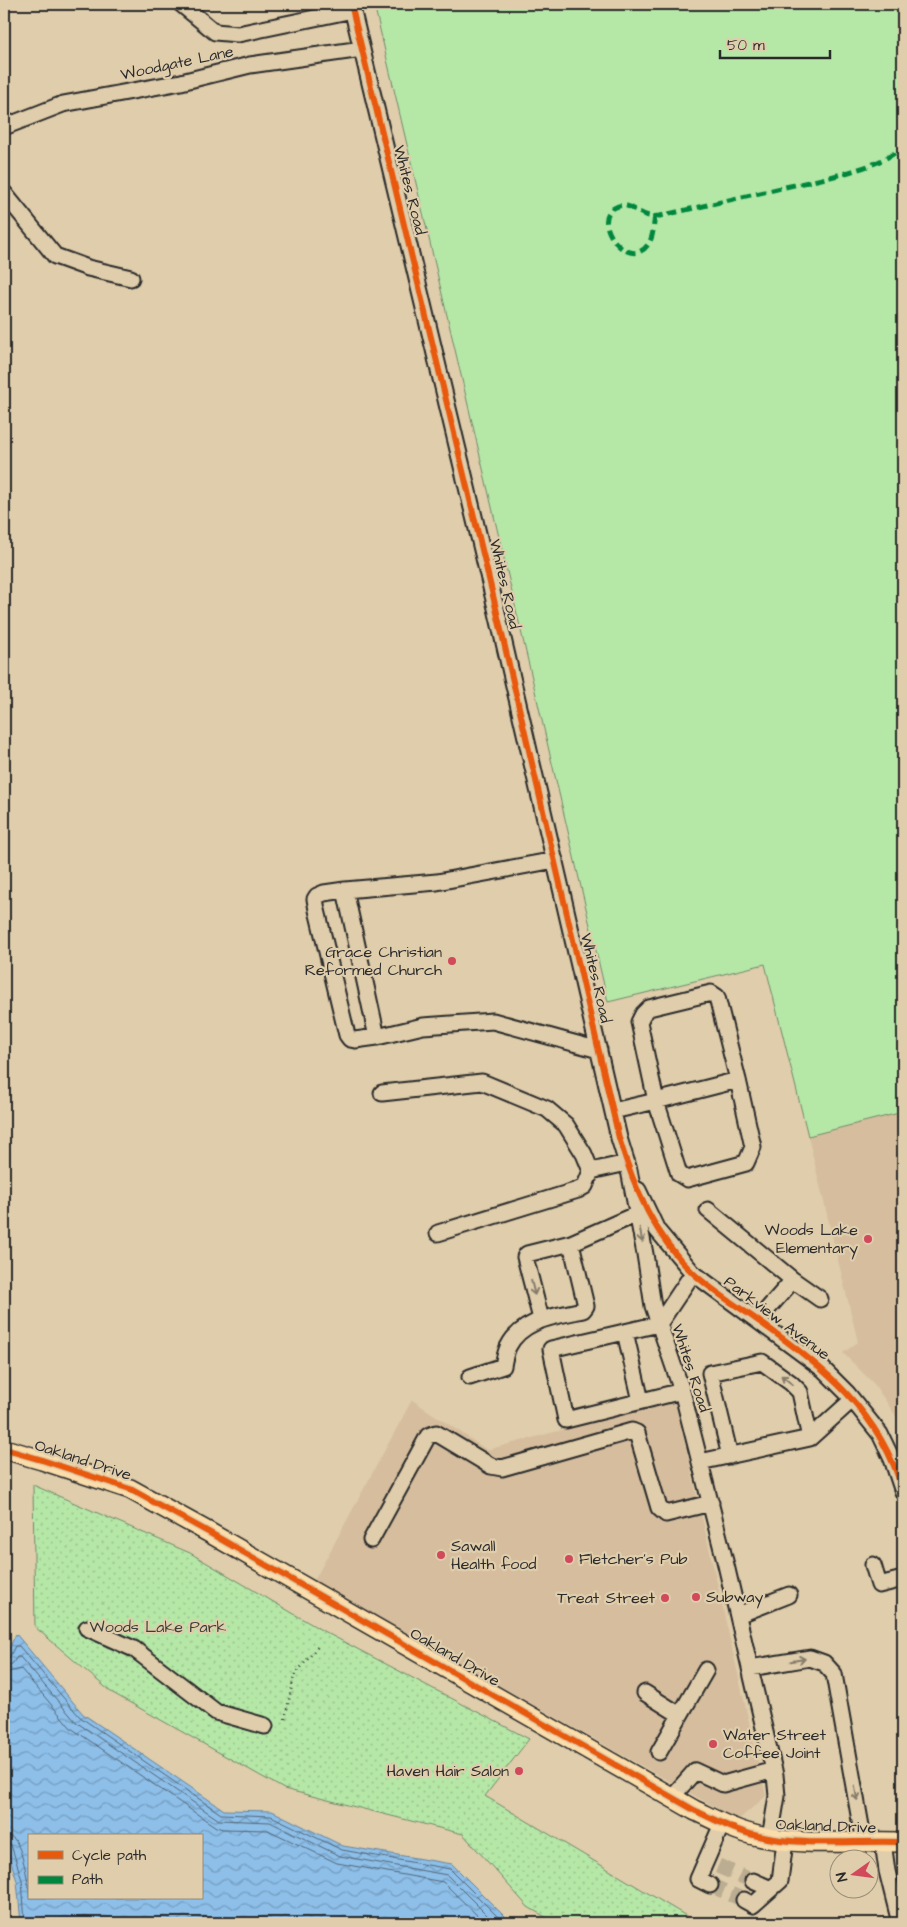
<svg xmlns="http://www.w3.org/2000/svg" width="907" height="1927" font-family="'Architects Daughter',sans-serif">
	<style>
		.built { fill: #d5bd9d }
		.grass { fill: #b5e7a7; stroke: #708969 }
		.park { fill: url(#park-dots); stroke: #708969 }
		.water { fill: url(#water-waves); stroke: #66849d; fill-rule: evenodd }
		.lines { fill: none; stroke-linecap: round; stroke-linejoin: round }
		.shore { stroke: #526677; stroke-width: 1 }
		.minor-tunnel { stroke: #bbad91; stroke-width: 15; stroke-dasharray: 15 8; stroke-linecap: butt }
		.minor-casing { stroke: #2b2b2b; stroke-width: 19 }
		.major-casing { stroke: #2b2b2b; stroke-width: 22 }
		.path { stroke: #2b2b2b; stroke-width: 2.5; stroke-dasharray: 1 4; stroke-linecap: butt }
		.minor { stroke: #dfcdab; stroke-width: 15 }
		.major { stroke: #faddab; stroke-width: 19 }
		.quiet { stroke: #00873e; stroke-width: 5; stroke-dasharray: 10 5; stroke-linecap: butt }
		.cycleway-casing { stroke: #dfcdab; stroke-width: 9 }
		.cycleway { stroke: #e8590c; stroke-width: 6 }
		.oneway { stroke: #857c6b }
		.poi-dot { fill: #d1495b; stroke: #dfcdab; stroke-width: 2 }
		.labels { text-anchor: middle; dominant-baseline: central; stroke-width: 4.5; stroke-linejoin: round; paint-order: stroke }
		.street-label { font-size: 16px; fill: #2b2b2b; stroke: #dfcdab }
		.poi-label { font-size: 16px; fill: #2b2b2b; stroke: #dfcdab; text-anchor: end }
		.park-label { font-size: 16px; fill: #393e37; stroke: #dfcdab }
	</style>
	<defs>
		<pattern id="park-dots" width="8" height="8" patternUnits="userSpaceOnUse" patternTransform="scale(1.25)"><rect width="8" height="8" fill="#b5e7a7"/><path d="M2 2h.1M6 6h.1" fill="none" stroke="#9cc690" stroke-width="1.8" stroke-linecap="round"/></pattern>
		<pattern id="water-waves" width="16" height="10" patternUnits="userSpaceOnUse" patternTransform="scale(1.25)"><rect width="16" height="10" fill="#8dbfe9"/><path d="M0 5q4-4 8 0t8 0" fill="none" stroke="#739bbd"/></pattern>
	</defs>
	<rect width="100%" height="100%" fill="#dfcdab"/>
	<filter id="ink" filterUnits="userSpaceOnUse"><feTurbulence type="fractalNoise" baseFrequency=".02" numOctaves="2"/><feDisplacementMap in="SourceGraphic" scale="10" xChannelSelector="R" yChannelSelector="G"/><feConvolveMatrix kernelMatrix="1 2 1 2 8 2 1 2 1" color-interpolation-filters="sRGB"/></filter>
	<g filter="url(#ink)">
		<!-- built -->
		<path class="built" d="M903,1112v314l-29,-42 -31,-31 15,-11 -50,-206z
			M412,1400l75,50 188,-50 91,396 -28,24 -424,-239z"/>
		<!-- grass -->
		<path class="grass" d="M374,4h529v1108l-95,24 -43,-172 -157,38z"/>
		<!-- park -->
		<path class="park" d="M33,1485l157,68 133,78 206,108 -44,57 213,127h-142l-28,-16 -65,-73 -179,-45 -173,-97 -76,-65z"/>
		<!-- water -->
		<path class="water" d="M16,1634l67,80 141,96 48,1 71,35 109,18 59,59h-490l-4,-42 -13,-41v-181zM29,1836h172v62h-172z"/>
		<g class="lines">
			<!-- shore -->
			<path class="shore" d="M4,1660l5,-2 6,-12h4l61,71 141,97 50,2 71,34 108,19 54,54
				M4,1666l8,-2 5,-7h3l56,65 143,98 51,2 70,34 107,19 48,48
				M4,1673l17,-4 50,59 145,99 7,2 45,1 69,33 106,19 42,41
				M4,1835c4,1 8,1 11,5 6,7 13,39 14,50
				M4,1842l7,3 11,35 3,43"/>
			<!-- minor-tunnel -->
			<path class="minor-tunnel" d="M718,1866l35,15
				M710,1885l34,15"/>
			<!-- minor casing -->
			<g class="minor-casing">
				<path id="minor" d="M181,4l34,28 23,2 115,-24
					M351,4l144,600 124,534 10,32 16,84 8,52 29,85 44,174 49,210 2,21 -7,42
					M4,127l59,-23 118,-22 69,-17 112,-16
					M4,193l51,63 33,12 43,10
					M555,860l-118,22 -92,8 -21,3 -7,3 -2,3 2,11 30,125 3,4 5,1 22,-3 46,-11 70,-5 106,29
					M345,890l32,147
					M382,1093l100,-11 65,27 19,16 18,29 7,17 -6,15 -7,4 -140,43
					M613,1111l43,-10 -17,-79 4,-8 6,-6 62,-15 6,4 21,83 15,67 -7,16 -59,16 -8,-5 -23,-73 82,-21
					M591,1171l36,-8
					M638,1190l19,40 36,43 130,96 24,24 33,41 12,25 11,33
					M708,1210l85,70 -35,40
					M793,1280l27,19
					M541,1319l-16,-62 2,-3 44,-11 66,-29
					M625,1332l16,69
					M470,1377l33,-11c1,-6 3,-14 5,-19 14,-28 48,-31 75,-37l3,-4 -15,-63
					M682,1391l-116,29 -15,-71 108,-25 34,-51
					M730,1456l-20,-83 52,-11 29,21 9,9 10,46
					M700,1462l110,-24 42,-38
					M371,1540l57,-104 8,-3 55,33 11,2 130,-37 5,2 22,75 7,6 45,-11
					M873,1565l6,20 24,-6
					M738,1615l51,-20
					M87,1628l47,21 82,63 49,14
					M750,1668l60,-10 14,5 10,11 30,169
					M645,1693l35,22
					M659,1752l47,-82
					M672,1797l23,-26 28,13 51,-14
					M883,1842l4,29 13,52
					M753,1881l18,8
					M710,1885l-12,-6 24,-55
					M744,1900l9,5 27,-24 5,-40"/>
			</g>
			<!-- major casing -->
			<g class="major-casing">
				<path id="major" d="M4,1449l38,11 88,29 80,44 484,277c21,10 41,21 64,26 48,11 96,4 145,6"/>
			</g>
			<!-- path -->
			<path class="path" d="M285,1719l9,-43 25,-31"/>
			<!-- minor -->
			<use href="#minor" class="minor"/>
			<!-- major -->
			<use href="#major" class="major"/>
			<!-- quiet -->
			<path class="quiet" d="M655,216c-2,10 -1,19 -6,27 -20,32 -61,-25 -33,-36 13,-6 21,7 33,9 3,1 8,0 11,0 39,-9 78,-18 117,-27 32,-8 104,-19 126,-43"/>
			<!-- cycleway casing -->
			<g class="cycleway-casing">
				<path id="cycleway" d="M351,4l144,600 124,534c15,50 36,99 74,135 19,18 43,32 64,47 66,46 124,92 146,172
					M4,1449l38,11 88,29 80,44 484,277c21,10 41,21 64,26 48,11 96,4 145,6"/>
			</g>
			<!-- cycleway -->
			<use href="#cycleway" class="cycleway"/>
		</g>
		<!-- one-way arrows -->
		<defs><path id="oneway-shaft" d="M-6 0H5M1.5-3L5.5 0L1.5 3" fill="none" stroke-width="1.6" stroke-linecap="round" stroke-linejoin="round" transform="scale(1.25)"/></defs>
		<g class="oneway">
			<use href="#oneway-shaft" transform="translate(641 1235) rotate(79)"/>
			<use href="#oneway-shaft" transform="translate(533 1288) rotate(76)"/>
			<use href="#oneway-shaft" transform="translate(787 1380) rotate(-142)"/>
			<use href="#oneway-shaft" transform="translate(798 1660) rotate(-10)"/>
			<use href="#oneway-shaft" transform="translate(856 1793) rotate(80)"/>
		</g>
	</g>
	<!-- markers -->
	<g class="poi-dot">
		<circle cx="452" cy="961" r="5"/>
		<circle cx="868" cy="1239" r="5"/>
		<circle cx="441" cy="1555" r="5"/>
		<circle cx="569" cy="1559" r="5"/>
		<circle cx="696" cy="1597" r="5"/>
		<circle cx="665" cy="1598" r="5"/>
		<circle cx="713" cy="1744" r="5"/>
		<circle cx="519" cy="1771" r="5"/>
	</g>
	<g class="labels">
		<!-- street labels -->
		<g class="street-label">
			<text transform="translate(177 63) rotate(-12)">Woodgate Lane</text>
			<text transform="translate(410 190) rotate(76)">Whites Road</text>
			<text transform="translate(505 584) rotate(77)">Whites Road</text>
			<text transform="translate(596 978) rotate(77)">Whites Road</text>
			<text transform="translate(777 1318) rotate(37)">Parkview Avenue</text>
			<text transform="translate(691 1368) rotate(72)">Whites Road</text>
			<text transform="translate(83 1460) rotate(18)">Oakland Drive</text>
			<text transform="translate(455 1657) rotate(30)">Oakland Drive</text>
			<text transform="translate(826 1826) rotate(2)">Oakland Drive</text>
		</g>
		<!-- poi labels -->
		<g class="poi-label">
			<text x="442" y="952">Grace Christian<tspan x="442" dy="18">Reformed Church</tspan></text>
			<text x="858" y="1230">Woods Lake<tspan x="858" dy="18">Elementary</tspan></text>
			<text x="451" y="1546" text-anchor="start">Sawall<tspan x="451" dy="18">Health food</tspan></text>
			<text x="579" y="1559" text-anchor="start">Fletcher's Pub</text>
			<text x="706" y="1597" text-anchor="start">Subway</text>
			<text x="655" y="1598">Treat Street</text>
			<text x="723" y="1735" text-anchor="start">Water Street<tspan x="723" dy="18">Coffee Joint</tspan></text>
			<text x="509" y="1771">Haven Hair Salon</text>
		</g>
		<!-- park labels -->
		<g class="park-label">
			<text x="158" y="1627">Woods Lake Park</text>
		</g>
	</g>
	<!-- margin -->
	<rect width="907" height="1927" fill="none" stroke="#dfcdab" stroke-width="20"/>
	<rect x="10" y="10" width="887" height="1907" fill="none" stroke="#2b2b2b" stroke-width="2" filter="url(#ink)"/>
	<!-- legend -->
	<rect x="28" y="1834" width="175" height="65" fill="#dfcdab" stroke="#978c78"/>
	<rect x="38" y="1851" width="25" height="8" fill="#e8590c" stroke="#978c78"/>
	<text x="72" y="1860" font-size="15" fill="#2b2b2b">Cycle path</text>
	<rect x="38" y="1876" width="25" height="8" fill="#00873e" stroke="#978c78"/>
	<text x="72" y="1884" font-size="15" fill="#2b2b2b">Path</text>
	<!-- north arrow -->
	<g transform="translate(854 1874) rotate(256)"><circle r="24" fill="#dfcdab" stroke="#978c78"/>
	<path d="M0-4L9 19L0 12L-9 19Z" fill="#d1495b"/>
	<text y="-8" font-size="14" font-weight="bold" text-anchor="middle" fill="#2b2b2b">N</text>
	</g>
	<!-- scale -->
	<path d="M720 50v8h110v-8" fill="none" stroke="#2b2b2b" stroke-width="2.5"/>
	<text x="727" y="50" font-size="15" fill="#2b2b2b" stroke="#dfcdab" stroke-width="4" paint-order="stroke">50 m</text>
</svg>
